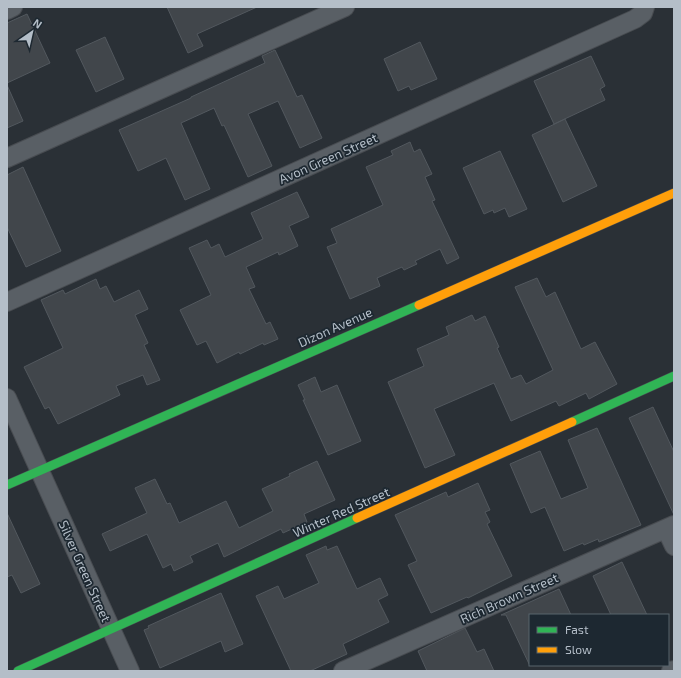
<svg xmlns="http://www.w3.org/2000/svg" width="681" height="678" font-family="'Exo 2',sans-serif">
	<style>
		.building { fill: #41464b; stroke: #52585e }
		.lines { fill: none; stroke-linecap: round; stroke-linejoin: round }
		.street-casing { stroke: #484c51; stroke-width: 20 }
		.fast-casing { stroke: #484c51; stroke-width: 10 }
		.slow-casing { stroke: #484c51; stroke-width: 10 }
		.street { stroke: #595f65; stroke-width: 18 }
		.fast { stroke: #30b455; stroke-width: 9 }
		.slow { stroke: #ff9f0a; stroke-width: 9 }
		.labels { text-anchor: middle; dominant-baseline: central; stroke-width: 3.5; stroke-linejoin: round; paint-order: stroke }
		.street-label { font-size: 13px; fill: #b4bec8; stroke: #1d2831 }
	</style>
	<rect width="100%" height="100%" fill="#2a3036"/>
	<!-- building -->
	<path class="building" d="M167,7h90l-60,27 6,12 -15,7z
		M27,14l23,49 -43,20v-60z
		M105,37l19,42 -28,13 -20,-42z
		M420,42l17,37 -26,11 -2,-4 -11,5 -14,-32z
		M275,50l22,47 5,-2 20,43 -22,10 -22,-47 -30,13 24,52 -24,11 -24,-52 -2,1 -8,-18 -33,15 29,66 -25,11 -19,-42 -28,13 -19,-41 72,-32v-1l74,-34 -3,-7z
		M591,56l14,30 -5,3 5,11 -51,24 -20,-43z
		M7,85l16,36 -16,7z
		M565,119l32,67 -34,16 -31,-67z
		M410,142l4,10 6,-3 12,25 -7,3 10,23 -3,1 27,57 -12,6 -7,-15 -25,12 2,3 -13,6 -2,-3 -25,11 3,8 -30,13 -23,-52 10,-4 -6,-14 52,-24 -17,-38 27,-12 -2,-4z
		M500,151l27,58 -18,8 -4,-9 -11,5 -1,-3 -9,4 -21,-46z
		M23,167l38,84 -35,16 -19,-40v-52z
		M297,192l12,25 -20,9 9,20 -19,9 -1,-3 -32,15 9,20 -6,2 17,35 4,-2 8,17 -14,6 -1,-2 -23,11 -1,-2 -22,11 -11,-22 -9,4 -17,-35 31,-15 -22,-47 18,-8 4,8 8,-4 6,13 38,-18 -12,-26z
		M537,278l9,19 9,-5 26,57 14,-7 22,42 -28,15 -3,-6 -27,13 -3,-5 -45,20 -17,-38 -60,26 21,46 -30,13 -37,-86 36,-16 -7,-17 32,-14 -3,-8 26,-12 3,6 10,-5 14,31 -2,1 14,31 10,-4 5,9 27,-14 -38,-83z
		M96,279l4,10 6,-3 8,16 25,-12 9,19 -13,6 13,28 -4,2 16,35 -13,5 -4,-10 -27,11 4,9 -62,29 -9,-17 -4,2 -21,-42 39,-19 -22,-48 22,-10 2,4z
		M315,377l6,15 16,-7 24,56 -33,14 -25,-55h2l-7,-15z
		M653,407l21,45v63l-45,-97z
		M597,428l44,97 -42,17 -1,-3 -14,6 -1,-2 -19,8 -19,-44 -14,6 -21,-49 30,-13 21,48 27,-11 -20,-48z
		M317,461l18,39 -31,14 3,8 -24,11 -2,-4 -57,28 -6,-14 -28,13 3,6 -19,9 -3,-7 -8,4 -16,-34 -37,17 -8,-17 45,-21 -12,-25 20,-9 12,25 3,-1 9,20 47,-22 13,27 34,-17 -11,-22 28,-13 -1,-2z
		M478,483l12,27 -5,2 5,10 -3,2 25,52 -44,22 -1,-1 -36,16 -23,-48 9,-4 -22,-46 51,-23 2,5z
		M7,513l33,71 -19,9 -9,-18 -5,2z
		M326,546l1,4 10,-4 20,43 23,-11 8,17 -10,5 11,22 -46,22 4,10 -37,17h-19l-35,-75 22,-10 6,13 35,-16 -13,-28z
		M622,562l25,53h-36l-18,-39z
		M559,589l12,26h-41v51l-24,-51h-5z
		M221,593l22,51 -18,8 -4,-11 -61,27 -16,-38 5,-2 -1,-2z
		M465,628l12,24 7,-3 10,22h-67l-9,-20z"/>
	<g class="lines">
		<!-- street casing -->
		<g class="street-casing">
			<path id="street" d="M7,10l6,-3
				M7,158l338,-151
				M7,302l628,-283 8,-6 2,-6
				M7,398l123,273
				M666,529l8,17
				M343,671l331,-146
				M671,671l3,-1"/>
		</g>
		<!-- fast casing -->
		<g class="fast-casing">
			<path id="fast" d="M572,422l102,-46
				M7,485l412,-180
				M18,671l339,-153"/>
		</g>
		<!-- slow casing -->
		<g class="slow-casing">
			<path id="slow" d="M419,305l255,-112
				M357,518l215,-96"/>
		</g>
		<!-- street -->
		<use href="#street" class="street"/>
		<!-- fast -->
		<use href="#fast" class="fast"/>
		<!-- slow -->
		<use href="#slow" class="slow"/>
	</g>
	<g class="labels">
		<!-- street labels -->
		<g class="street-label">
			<text transform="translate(328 158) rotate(-24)">Avon Green Street</text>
			<text transform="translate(335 327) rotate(-24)">Dizon Avenue</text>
			<text transform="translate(341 512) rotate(-24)">Winter Red Street</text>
			<text transform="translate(85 571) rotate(66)">Silver Green Street</text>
			<text transform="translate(509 598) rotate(-24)">Rich Brown Street</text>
		</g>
	</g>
	<!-- border -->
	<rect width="681" height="678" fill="none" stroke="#b4bec8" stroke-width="16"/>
	<!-- legend -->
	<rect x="529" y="614" width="140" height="52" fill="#1d2831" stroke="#59646d"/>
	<rect x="537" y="627" width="20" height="6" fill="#30b455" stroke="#59646d"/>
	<text x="565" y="634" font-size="12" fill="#b4bec8">Fast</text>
	<rect x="537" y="647" width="20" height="6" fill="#ff9f0a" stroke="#59646d"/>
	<text x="565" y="654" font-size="12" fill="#b4bec8">Slow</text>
	<!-- north arrow -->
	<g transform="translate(32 32) rotate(34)" stroke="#1d2831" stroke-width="3" paint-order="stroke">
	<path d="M0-3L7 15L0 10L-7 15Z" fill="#b4bec8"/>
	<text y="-6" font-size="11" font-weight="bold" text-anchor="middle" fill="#b4bec8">N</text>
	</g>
</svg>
